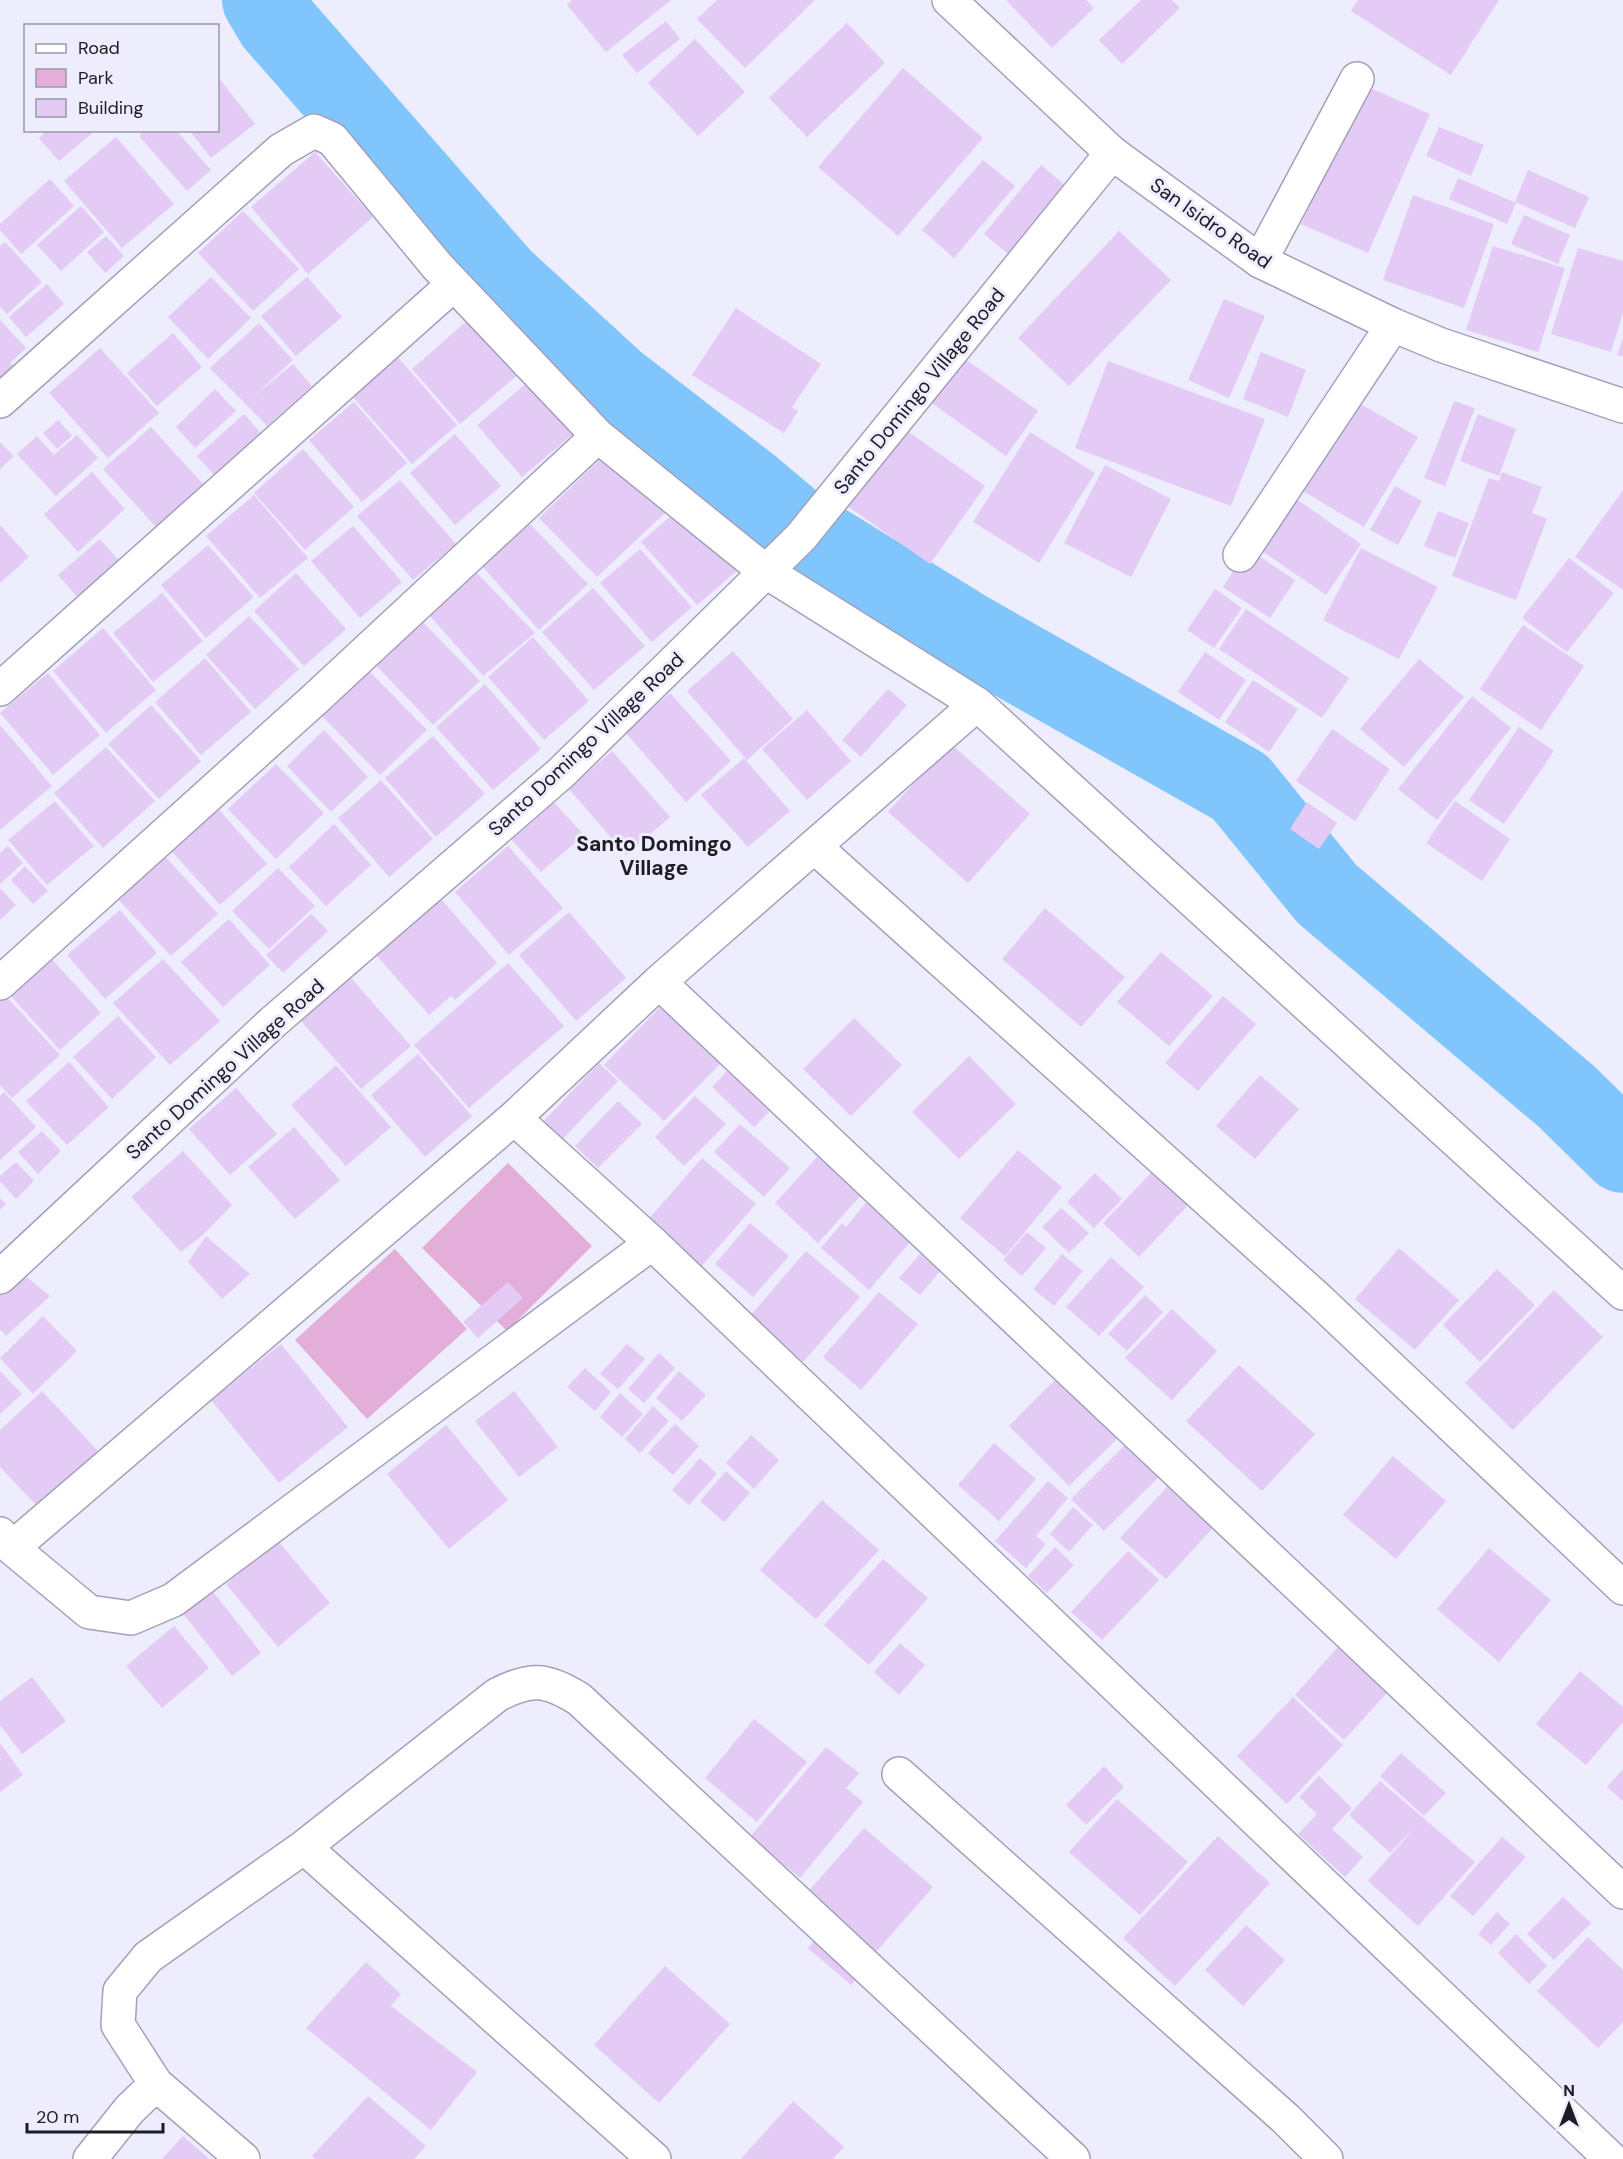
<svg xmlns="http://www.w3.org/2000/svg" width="1623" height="2159" font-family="'DM Sans',sans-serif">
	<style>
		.green { fill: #e3aed9 }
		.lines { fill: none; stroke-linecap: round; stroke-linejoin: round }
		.river { stroke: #81c5fd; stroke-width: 82 }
		.building { fill: #e3cbf5 }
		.street-casing { stroke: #a3a1b9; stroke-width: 36 }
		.secondary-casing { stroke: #a3a1b9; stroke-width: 36 }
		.street { stroke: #fff; stroke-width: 33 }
		.secondary { stroke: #fff; stroke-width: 33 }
		.labels { text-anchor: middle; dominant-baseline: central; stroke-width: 6; stroke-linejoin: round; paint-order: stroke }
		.street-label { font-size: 20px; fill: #1c1c24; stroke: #eeedfd }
		.neighbourhood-label { font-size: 21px; font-weight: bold; fill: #1c1c24; stroke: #eeedfd }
	</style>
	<rect width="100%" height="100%" fill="#eeedfd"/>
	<!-- green -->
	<path class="green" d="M508,1163l84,83 -85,85 -85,-83z
		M395,1249l72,80 -100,90 -72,-79z"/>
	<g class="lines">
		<!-- river -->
		<path class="river" d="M263,0l13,22 226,258 112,103 137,106 45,38 170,105 274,155 87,107 239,202 57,56"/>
	</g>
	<!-- building -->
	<path class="building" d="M572,0h99l-65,52 -39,-47z
		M717,0h98l-70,68 -48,-49z
		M1006,0h80l8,8 -42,40z
		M1141,0h31l8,8 -58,56 -23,-24z
		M1358,0h141l-48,75 -100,-64z
		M666,21l14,18 -43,34 -15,-18z
		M847,23l38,40 -78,74 -38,-39z
		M695,39l50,53 -47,44 -50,-53z
		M903,68l80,70 -85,98 -80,-69z
		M218,77l37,47 -44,34 -22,-28h29z
		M1363,85l67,29 -62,139 -67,-29z
		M1439,127l45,18 -13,31 -45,-20z
		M47,130h49l-37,31 -20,-23z
		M145,130h31l35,40 -24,21 -48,-55z
		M116,137l58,67 -52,44 -58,-67z
		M315,152l58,65 -65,57 -57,-67z
		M983,160l32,26 -61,72 -32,-28z
		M1041,165l24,20 -57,69 -24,-20z
		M1528,170l61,27 -14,31 -60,-26z
		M1458,178l58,25 -9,21 -58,-25z
		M50,179l24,27 -53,48 -21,-24v-6z
		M1413,195l81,29 -30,84 -81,-28z
		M81,206l23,26 -43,39 -24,-26z
		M243,211l56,58 -46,42 -55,-58z
		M1524,215l46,20 -12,29 -47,-20z
		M1119,231l52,49 -102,106 -51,-48z
		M106,236l18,20 -19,17 -18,-21z
		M5,242l37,40 -35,32 -7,-7v-61z
		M1493,246l72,22 -27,84 -72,-22z
		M1578,248l45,13v52l-12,39 -60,-18z
		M211,277l40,41 -43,41 -40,-42z
		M307,277l35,40 -46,39 -35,-40z
		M47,284l17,20 -38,33 -17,-20z
		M1224,299l41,17 -36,82 -41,-18z
		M736,308l85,56 -29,43 6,4 -14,22 -92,-58z
		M477,312l49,56 -66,56 -48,-55z
		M0,320l26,28 -16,15 5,4 -15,15z
		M259,323l34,37 -41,38 41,-34 19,22 -45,40 -57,-58z
		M173,333l29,34 -45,39 -30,-33z
		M1623,338v18l-6,-1z
		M100,348l59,65 -51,45 -59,-65z
		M954,351l84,60 -32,45 -84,-60z
		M1261,352l45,18 -18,47 -45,-18z
		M396,355l61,70 -45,39 -61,-69z
		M1108,361l157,58 -34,87 -156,-58z
		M528,382l45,52 -51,43 -45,-52z
		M215,389l21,22 -41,37 -19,-21z
		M1454,401l21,7 -30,78 -21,-8z
		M354,402l53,61 -45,39 -53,-62z
		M1357,402l61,35 -54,90 -60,-35z
		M244,414l19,22 -47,41 -19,-21z
		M1478,414l38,15 -17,47 -39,-15z
		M58,420l14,16 -15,13 -14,-16z
		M151,427l53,58 -48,42 -53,-58z
		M902,427l83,59 -55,78 -84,-59z
		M1030,432l65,41 -56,90 -66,-41z
		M455,434l46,52 -46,39 -45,-52z
		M77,435l21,23 -42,38 -39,-42 20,-18 17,19z
		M0,442l14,14 -14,13z
		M303,449l51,58 -49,43 -51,-57z
		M609,451l58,60 -70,66 -58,-59z
		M1105,465l66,34 -40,78 -67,-34z
		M92,472l33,37 -47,43 -34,-38z
		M1502,472l40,15 -10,26 15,6 -31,81 -64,-24 37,-98 10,3z
		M400,480l56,64 -43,36 -56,-64z
		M1395,486l27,15 -24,44 -28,-15z
		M1623,490v100l-48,-33z
		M254,495l54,63 -48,40 -54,-62z
		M1292,496l69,48 -35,51 -70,-48z
		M683,505l56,64 -42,36 -56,-63z
		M1438,511l31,12 -14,35 -31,-12z
		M530,524l58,60 -49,46 -57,-64z
		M0,525l29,32 -29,26z
		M353,526l49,56 -42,36 -49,-57z
		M100,539l20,23 -41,37 -21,-24z
		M208,545l46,52 -48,41 -45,-53z
		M1361,548l77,39 -39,72 -76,-39z
		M640,549l52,58 -40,35 -52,-59z
		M1248,549l47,31 -25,38 -47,-31z
		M1569,558l45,35 -47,59 -45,-34z
		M471,567l64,66 -52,43 -60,-68z
		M296,573l50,56 -42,37 -50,-55z
		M593,588l52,58 -51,44 -52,-58z
		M1215,589l27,19 -28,40 -27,-18z
		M162,593l41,48 -50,41 -40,-49z
		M1246,609l103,69 -27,40 -103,-69z
		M249,616l50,53 -44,40 -49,-54z
		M419,618l61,63 -47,44 -60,-63z
		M1523,625l61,41 -43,64 -61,-41z
		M103,628l53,62 -50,43 -53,-62z
		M533,637l56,64 -45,39 -56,-63z
		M733,651l60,68 -46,41 -60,-69z
		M1205,652l41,28 -27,40 -41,-28z
		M205,658l46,54 -50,43 -46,-53z
		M1419,659l45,38 -60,70 -44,-38z
		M368,670l59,60 -47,45 -59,-60z
		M48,673l52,62 -47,40 -53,-62z
		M1253,680l45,29 -29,43 -44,-30z
		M485,684l56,65 -48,41 -57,-63z
		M888,689l19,16 -46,52 -19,-17z
		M670,693l61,68 -45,41 -61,-70z
		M1472,696l39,32 -74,92 -39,-31z
		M151,705l50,56 -42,38 -51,-55z
		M807,710l44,51 -44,39 -45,-51z
		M0,725l52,61 -52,44z
		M1519,727l35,24 -50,73 -35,-24z
		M1332,729l58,40 -35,52 -59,-40z
		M324,730l44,47 -37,35 -44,-46z
		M433,736l52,58 -49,43 -51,-59z
		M950,743l80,71 -62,69 -80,-71z
		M106,747l49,54 -52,47 -49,-55z
		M612,751l58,66 -44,38 -57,-66z
		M744,758l46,53 -42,36 -47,-52z
		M276,764l48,49 -48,46 -48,-50z
		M381,780l52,59 -44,38 -51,-59z
		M550,798l34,37 -43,37 -34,-37z
		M55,801l39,45 -47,39 -39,-45z
		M1455,801l55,38 -28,42 -56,-38z
		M1307,802l30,21 -18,26 -29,-20z
		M215,805l52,59 -47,41 -53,-59z
		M334,824l37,41 -45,41 -37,-39z
		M8,846l15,17 -23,21v-31z
		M508,846l55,62 -54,47 -54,-63z
		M162,853l56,61 -47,42 -56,-60z
		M25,866l23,25 -15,13 -22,-24z
		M278,868l37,38 -46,43 -37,-38z
		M0,888l16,17 -16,15z
		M441,899l56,64 -42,37 -4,-4 -22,19 -53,-60z
		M1045,908l80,69 -44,50 -79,-68z
		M120,910l37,43 -52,46 -38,-44z
		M569,912l57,66 -50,43 -57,-66z
		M311,914l17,17 -45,42 -17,-18z
		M229,919l41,46 -47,42 -42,-45z
		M1161,952l52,44 -44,50 -52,-44z
		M50,957l51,56 -41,37 -52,-57z
		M163,959l57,62 -50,44 -57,-62z
		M508,963l56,63 -95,82 -55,-63z
		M344,970l67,76 -50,43 -67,-76z
		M3,993l57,62 -48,43 -12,-13v-89z
		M1223,996l33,28 -58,67 -33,-28z
		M662,1005l60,57 -58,59 -60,-56z
		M118,1016l38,41 -44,42 -39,-42z
		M854,1018l48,47 -51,51 -48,-47z
		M418,1054l54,62 -47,41 -54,-62z
		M969,1056l47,48 -57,55 -47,-47z
		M69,1062l40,45 -42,38 -41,-44z
		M599,1063l19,18 -62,65 -19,-18z
		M336,1065l55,62 -45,39 -55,-61z
		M729,1069l42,41 -17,17 -42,-40z
		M1260,1075l39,34 -44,50 -39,-33z
		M236,1088l41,46 -47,41 -41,-46z
		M4,1092l32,35 -36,33v-64z
		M695,1096l31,28 -42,42 -29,-29z
		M618,1101l24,23 -44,44 -23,-22z
		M740,1124l50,44 -26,29 -50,-45z
		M294,1127l46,53 -45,39 -47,-52z
		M42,1131l19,20 -23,23 -20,-22z
		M1018,1150l44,37 -57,69 -45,-38z
		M183,1151l49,54 -29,30 -22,17 -50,-55z
		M819,1155l44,38 -45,50 -43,-40z
		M702,1158l54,46 -56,64 -54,-46z
		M16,1162l18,19 -18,18 -16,-18v-5z
		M1153,1171l36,33 -50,53 -36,-34z
		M1095,1173l27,26 -28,29 -27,-26z
		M0,1198l6,6 -6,6z
		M868,1200l45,39 -44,51 -48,-42 21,-25 4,4z
		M1061,1208l28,25 -20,20 -27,-26z
		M750,1223l39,33 -36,41 -38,-33z
		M1027,1232l19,16 -24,28 -19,-16z
		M206,1236l44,38 -28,25 -34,-37z
		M1399,1248l60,52 -44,50 -60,-51z
		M806,1251l54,46 -57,65 -53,-46z
		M920,1254l20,17 -20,24 -21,-17z
		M1062,1254l21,17 -29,35 -21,-17z
		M1111,1257l33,30 -45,49 -33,-29z
		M1497,1269l38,36 -55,57 -37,-37z
		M23,1274l27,22 -44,40 -6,-7v-34z
		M508,1282l15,16 -45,40 -15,-16z
		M1554,1290l49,47 -90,93 -48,-47z
		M879,1292l39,32 -57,66 -38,-33z
		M1145,1295l18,17 -36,39 -19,-17z
		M1172,1309l45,42 -45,49 -47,-42z
		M43,1316l34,35 -44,43 -33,-36z
		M281,1344l67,83 -69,56 -68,-83z
		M627,1344l18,15 -27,30 -18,-15z
		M659,1353l16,15 -31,35 -16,-14z
		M1239,1365l76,69 -53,57 -76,-70z
		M585,1368l26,24 -16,19 -28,-24z
		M0,1371l22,23 -22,20z
		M679,1371l27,24 -24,26 -26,-23z
		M1061,1374l61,60 -53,52 -60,-60z
		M42,1391l56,60 -60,56 -38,-40v-37z
		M514,1391l44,56 -39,30 -44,-56z
		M620,1393l23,21 -21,23 -22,-20z
		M653,1406l16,15 -29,32 -15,-14z
		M675,1424l24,22 -26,29 -25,-22z
		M446,1425l62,75 -59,49 -62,-75z
		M751,1435l28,25 -25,29 -28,-26z
		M1133,1437l33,33 -62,61 -33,-32z
		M994,1443l42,36 -37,42 -41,-36z
		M1393,1456l53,45 -50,58 -53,-44z
		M700,1458l17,16 -28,31 -17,-15z
		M726,1471l24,22 -26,29 -24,-21z
		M1175,1478l46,41 -55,60 -46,-41z
		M1048,1481l20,17 -32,38 10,8 -20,24 -31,-27z
		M822,1500l57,50 -63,69 -56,-49z
		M1073,1507l20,18 -24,27 -19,-18z
		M278,1541l52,62 -52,44 -52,-63z
		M1055,1547l19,18 -27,28 -19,-17z
		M1489,1548l62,52 -52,62 -62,-53z
		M1128,1551l31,29 -57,60 -31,-28z
		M883,1559l45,39 -59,67 -45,-40z
		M211,1589l50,64 -29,23 -51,-65z
		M174,1626l35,42 -47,40 -36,-42z
		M1346,1638l50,45 -52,57 -49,-45z
		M900,1643l25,22 -26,30 -25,-23z
		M1580,1671l43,36v15l-37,43 -50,-41z
		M32,1677l34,44 -44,33 -22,-29v-24z
		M1293,1697l50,48 -56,59 -50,-48z
		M754,1719l53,43 -50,60 -52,-44z
		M0,1743l23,32 -23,17z
		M826,1747l33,26 -13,15 17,14 -63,76 -50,-41z
		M1401,1753l45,40 -22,23 -44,-40z
		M1104,1766l20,21 -38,38 -20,-20z
		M1623,1769v32l-16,-14z
		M1319,1776l33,32 -20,21 31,28 -18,20 -47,-43 19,-20 -18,-17z
		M1380,1781l95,81 -57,64 -50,-45 50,-57 -28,29 -41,-38z
		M1117,1799l71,63 -48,53 -71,-63z
		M864,1828l69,59 -65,74 -68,-60z
		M1218,1836l52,47 -95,103 -52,-48z
		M1502,1837l24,20 -53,59 -23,-20z
		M1563,1897l28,26 -37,37 -27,-26z
		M1497,1912l13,12 -19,21 -13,-11z
		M1246,1925l39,35 -42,46 -38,-36z
		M821,1933l43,37 -13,15 -43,-37z
		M1516,1934l31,32 -18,18 -31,-31z
		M1588,1937l35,33v52l-25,26 -61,-57z
		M366,1962l35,32 -10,12 86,66 -46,58 -125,-102z
		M665,1966l65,58 -71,79 -65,-58z
		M368,2096l58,50 -12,13h-99l-3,-3z
		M793,2101l51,46 -11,12h-92z
		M183,2136l26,23h-47z"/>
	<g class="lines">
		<!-- street casing -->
		<g class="street-casing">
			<path id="street" d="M1260,261l97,-182
				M0,401l281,-251 33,-19 18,8 105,127 161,170 167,135 212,133 646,589
				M1240,555l153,-230
				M0,689l454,-405
				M815,847l503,452 305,289
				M659,982l964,910
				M0,983l315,-284 283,-263
				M514,1118l138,125 959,916
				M0,1277l273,-255 288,-249 240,-236 311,-384
				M0,1534l12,14 77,64 42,6 42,-18 479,-357
				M12,1548l502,-430 145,-136 318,-278
				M899,1774l387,345 40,40
				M304,1847l350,312
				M90,2159l39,-49 27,-26
				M243,2159l-87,-75 -38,-59 2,-34 28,-34 156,-110 193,-152c34,-18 50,-16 82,4l494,460"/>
		</g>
		<!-- secondary casing -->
		<g class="secondary-casing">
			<path id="secondary" d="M949,0l163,153 148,108 133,64 48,20 182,61"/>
		</g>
		<!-- street -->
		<use href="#street" class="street"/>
		<!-- secondary -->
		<use href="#secondary" class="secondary"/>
	</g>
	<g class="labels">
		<!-- street labels -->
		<g class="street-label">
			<text transform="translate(1211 223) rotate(35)">San Isidro Road</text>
			<text transform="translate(919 391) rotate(-51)">Santo Domingo Village Road</text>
			<text transform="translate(586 744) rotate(-43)">Santo Domingo Village Road</text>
			<text transform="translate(225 1069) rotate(-42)">Santo Domingo Village Road</text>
		</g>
		<!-- neighbourhood labels -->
		<g class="neighbourhood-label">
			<text x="654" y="844">Santo Domingo<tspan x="654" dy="24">Village</tspan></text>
		</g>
	</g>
	<!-- legend -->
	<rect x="24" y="24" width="195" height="108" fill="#eeedfd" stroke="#9a99a6" stroke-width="1.5"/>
	<rect x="36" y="44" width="30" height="9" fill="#ffffff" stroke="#9a99a6" stroke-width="1.5"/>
	<text x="78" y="54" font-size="18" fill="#1c1c24">Road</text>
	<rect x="36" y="69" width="30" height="18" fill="#e3aed9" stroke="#9a99a6" stroke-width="1.5"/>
	<text x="78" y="84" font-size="18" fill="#1c1c24">Park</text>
	<rect x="36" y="99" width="30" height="18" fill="#e3cbf5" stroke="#9a99a6" stroke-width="1.5"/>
	<text x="78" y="114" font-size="18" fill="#1c1c24">Building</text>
	<!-- north arrow -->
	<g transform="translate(1569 2105)" stroke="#eeedfd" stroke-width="4.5" paint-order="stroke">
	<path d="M0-4.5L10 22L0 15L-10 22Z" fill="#1c1c24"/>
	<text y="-9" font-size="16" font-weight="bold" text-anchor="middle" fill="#1c1c24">N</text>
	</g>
	<!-- scale -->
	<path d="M27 2123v9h136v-9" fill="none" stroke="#1c1c24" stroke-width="3"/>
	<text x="36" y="2123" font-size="18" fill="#1c1c24" stroke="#eeedfd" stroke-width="4.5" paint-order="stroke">20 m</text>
</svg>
